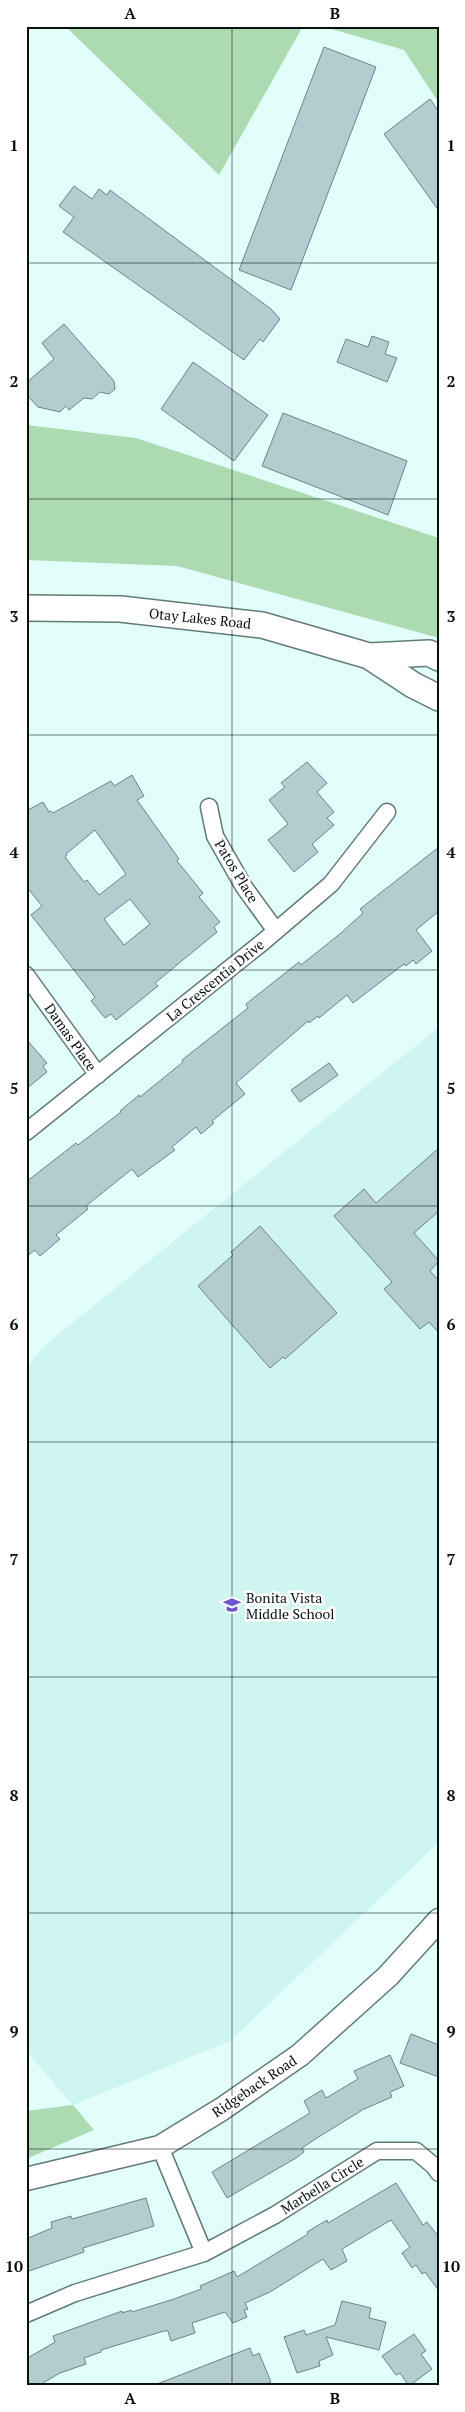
<svg xmlns="http://www.w3.org/2000/svg" width="465" height="2412" font-family="'PT Serif',serif">
	<style>
		.built { fill: #cff5f1 }
		.green { fill: #acdab1 }
		.building { fill: #b2ccd0; stroke: #6c8488; fill-rule: evenodd }
		.lines { fill: none; stroke-linecap: round; stroke-linejoin: round }
		.street-casing { stroke: #627a78; stroke-width: 19 }
		.secondary-casing { stroke: #627a78; stroke-width: 25 }
		.primary-casing { stroke: #627a78; stroke-width: 28 }
		.street { stroke: #fff; stroke-width: 16 }
		.secondary { stroke: #fff; stroke-width: 22 }
		.primary { stroke: #fff; stroke-width: 25 }
		.grid { fill: none; stroke: #081110; stroke-width: 1; stroke-opacity: 0.55 }
		.labels { text-anchor: middle; dominant-baseline: central; stroke-width: 5; stroke-linejoin: round; paint-order: stroke }
		.street-label { font-size: 14px; fill: #081110; stroke: #fff }
		.poi-label { font-size: 14px; fill: #081110; stroke: #fff; text-anchor: start }
		.neatline { fill: none; stroke: #081110; stroke-width: 2 }
		.grid-label { font-size: 16px; text-anchor: middle; font-weight: bold; fill: #081110 }
	</style>
	<rect width="100%" height="100%" fill="#e2fefa"/>
	<!-- built -->
	<path class="built" d="M439,1027v815l-209,199 -157,64 -47,-54v-683l19,-23z"/>
	<!-- green -->
	<path class="green" d="M65,26h238l-84,149z
		M321,26h118v77l-35,-53z
		M26,425l110,13 303,100v100l-262,-72 -151,-6z
		M73,2105l21,25 -68,29v-48z"/>
	<!-- building -->
	<path class="building" d="M324,47l52,20 -85,223 -52,-20z
		M430,99l9,13v99l-55,-77z
		M74,186l18,13 7,-10 8,6 3,-5 161,119 9,10 -17,23 -3,-3 -16,21 -181,-128 11,-15 -15,-11z
		M64,324l50,57 1,8 -6,5 -9,-2 -8,7 -8,-1 -15,12 -3,-4 -6,6 -22,-5 -12,-13v-11l28,-24 -12,-16z
		M372,336l17,6 -4,12 12,4 -10,24 -50,-20 9,-23 22,8z
		M193,362l75,53 -34,46 -73,-52z
		M283,413l124,48 -19,54 -126,-49z
		M307,762l20,21 -10,9 17,20 -7,6 7,7 -22,19 6,8 -24,20 -26,-32 20,-16 -19,-24 16,-13 -4,-4z
		M132,775l12,21 -7,4 42,59 -2,2 26,32 -4,4 21,25 -6,5 3,5 -62,51 3,3 -42,34 -5,-6 -6,4 -14,-17 4,-4 -64,-82 11,-9 -16,-20v-75l17,-9 6,10 2,-1 2,2 58,-32 3,5zM95,830l31,44 -27,21 -12,-15 -3,2 -19,-25 2,-2 -1,-1zM130,899l20,25 -26,21 -20,-26z
		M439,847v64l-23,19 16,21 -16,13 -3,-4 -7,6 -2,-2 -51,39 -6,-8 -28,23 -1,-2 -9,7 -1,-2 -72,62 9,11 -33,27 2,2 -13,11 -5,-7 -24,20 3,3 -37,27 -6,-8 -46,37 2,3 -32,26 4,4 -20,17 -5,-6 -9,7v-75l50,-39 2,2 43,-33 -1,-1 19,-16 1,2 43,-35 -1,-2 66,-52 -2,-4 53,-42 2,3 40,-32 22,-20 -3,-4z
		M26,1039l21,24 -4,3 4,6 -21,17z
		M329,1063l9,12 -38,27 -9,-12z
		M439,1148v63l-25,22 25,28 -9,10 9,10v52l-10,-11 -9,7 -36,-40 8,-7 -58,-66 30,-27 12,14z
		M260,1226l77,87 -52,46 -2,-2 -13,11 -72,-82 35,-31 -2,-3z
		M411,2034l28,11v32l-39,-14z
		M390,2055l14,31 -14,6 2,5 -28,12 -47,29 -15,10 2,4 -8,6 -69,40 -15,-26 98,-59 -6,-12 18,-11 4,8 32,-19 -4,-8z
		M396,2183l27,42 4,-3 12,15v54l-14,-19 -3,2 -6,-9 -4,3 -10,-15 8,-6 -19,-27 -49,29 5,12 -16,9 -8,-11 -53,33 -25,11 3,6 -4,1 3,7 -14,6 -8,-11 -33,11 3,10 -24,8 -3,-10h-4l-63,19v2l-17,6 2,6 -26,9 -22,13h-12v-27l29,-17 -2,-6 69,-25v2l9,-3 1,2 42,-13 27,-10 -1,-3 34,-15 3,6 71,-43 -1,-2 20,-12 1,3z
		M146,2198l8,28 -71,22 1,4 -58,20v-33l26,-11 -1,-6 20,-6 1,3z
		M342,2301l29,7 -2,10 17,4 -7,28 -53,-13 7,18 -14,6 1,5 -23,7 -13,-36 20,-7 2,5 29,-10z
		M414,2334l12,17 -5,3 11,15 -23,17 -9,-13 -4,2 -14,-19z
		M250,2348l3,8 6,-3 12,29 -10,4h-104v-2z"/>
	<g class="lines">
		<!-- street casing -->
		<g class="street-casing">
			<path id="street" d="M209,807l6,29 29,51 32,44
				M26,975l72,100
				M26,1132l238,-191 67,-57 56,-72
				M160,2147l44,106
				M26,2314l49,-21 129,-40 71,-38 102,-64h39l18,15 5,7"/>
		</g>
		<!-- secondary casing -->
		<g class="secondary-casing">
			<path id="secondary" d="M26,2179l134,-32 62,-38 78,-54 88,-79 51,-56"/>
		</g>
		<!-- primary casing -->
		<g class="primary-casing">
			<path id="primary" d="M26,608l94,1 142,16 107,31 44,29 26,13
				M369,656l60,-3 10,5"/>
		</g>
		<!-- street -->
		<use href="#street" class="street"/>
		<!-- secondary -->
		<use href="#secondary" class="secondary"/>
		<!-- primary -->
		<use href="#primary" class="primary"/>
	</g>
	<!-- grid -->
	<path class="grid" d="M232,26v2360M26,263h413M26,499h413M26,735h413M26,970h413M26,1206h413M26,1442h413M26,1677h413M26,1913h413M26,2149h413"/>
	<!-- icons -->
	<defs>
		<g id="school-bare" transform="scale(1.35)"><path d="M0-5L7-2L0 1L-7-2ZM-4 1L0 2.5L4 1V4Q0 6-4 4Z" fill="#6f55cf" stroke="#fff" stroke-width="2.5" paint-order="stroke"/></g>
	</defs>
	<g fill-rule="evenodd">
		<use href="#school-bare" x="232" y="1605"/>
	</g>
	<g class="labels">
		<!-- street labels -->
		<g class="street-label">
			<text transform="translate(200 618) rotate(6)">Otay Lakes Road</text>
			<text transform="translate(237 871) rotate(59)">Patos Place</text>
			<text transform="translate(215 980) rotate(-39)">La Crescentia Drive</text>
			<text transform="translate(71 1037) rotate(55)">Damas Place</text>
			<text transform="translate(254 2086) rotate(-34)">Ridgeback Road</text>
			<text transform="translate(322 2185) rotate(-32)">Marbella Circle</text>
		</g>
		<!-- poi labels -->
		<g class="poi-label">
			<text x="246" y="1597">Bonita Vista<tspan x="246" dy="16">Middle School</tspan></text>
		</g>
	</g>
	<!-- border -->
	<rect width="465" height="2412" fill="none" stroke="#ffffff" stroke-width="55"/>
	<rect x="28" y="28" width="410" height="2356" class="neatline"/>
	<g class="grid-label">
		<text x="130" y="19">A</text>
		<text x="335" y="19">B</text>
		<text x="14" y="151">1</text>
		<text x="451" y="151">1</text>
		<text x="14" y="387">2</text>
		<text x="451" y="387">2</text>
		<text x="14" y="622">3</text>
		<text x="451" y="622">3</text>
		<text x="14" y="858">4</text>
		<text x="451" y="858">4</text>
		<text x="14" y="1094">5</text>
		<text x="451" y="1094">5</text>
		<text x="14" y="1330">6</text>
		<text x="451" y="1330">6</text>
		<text x="14" y="1565">7</text>
		<text x="451" y="1565">7</text>
		<text x="14" y="1801">8</text>
		<text x="451" y="1801">8</text>
		<text x="14" y="2037">9</text>
		<text x="451" y="2037">9</text>
		<text x="14" y="2272">10</text>
		<text x="451" y="2272">10</text>
		<text x="130" y="2404">A</text>
		<text x="335" y="2404">B</text>
	</g>
</svg>
